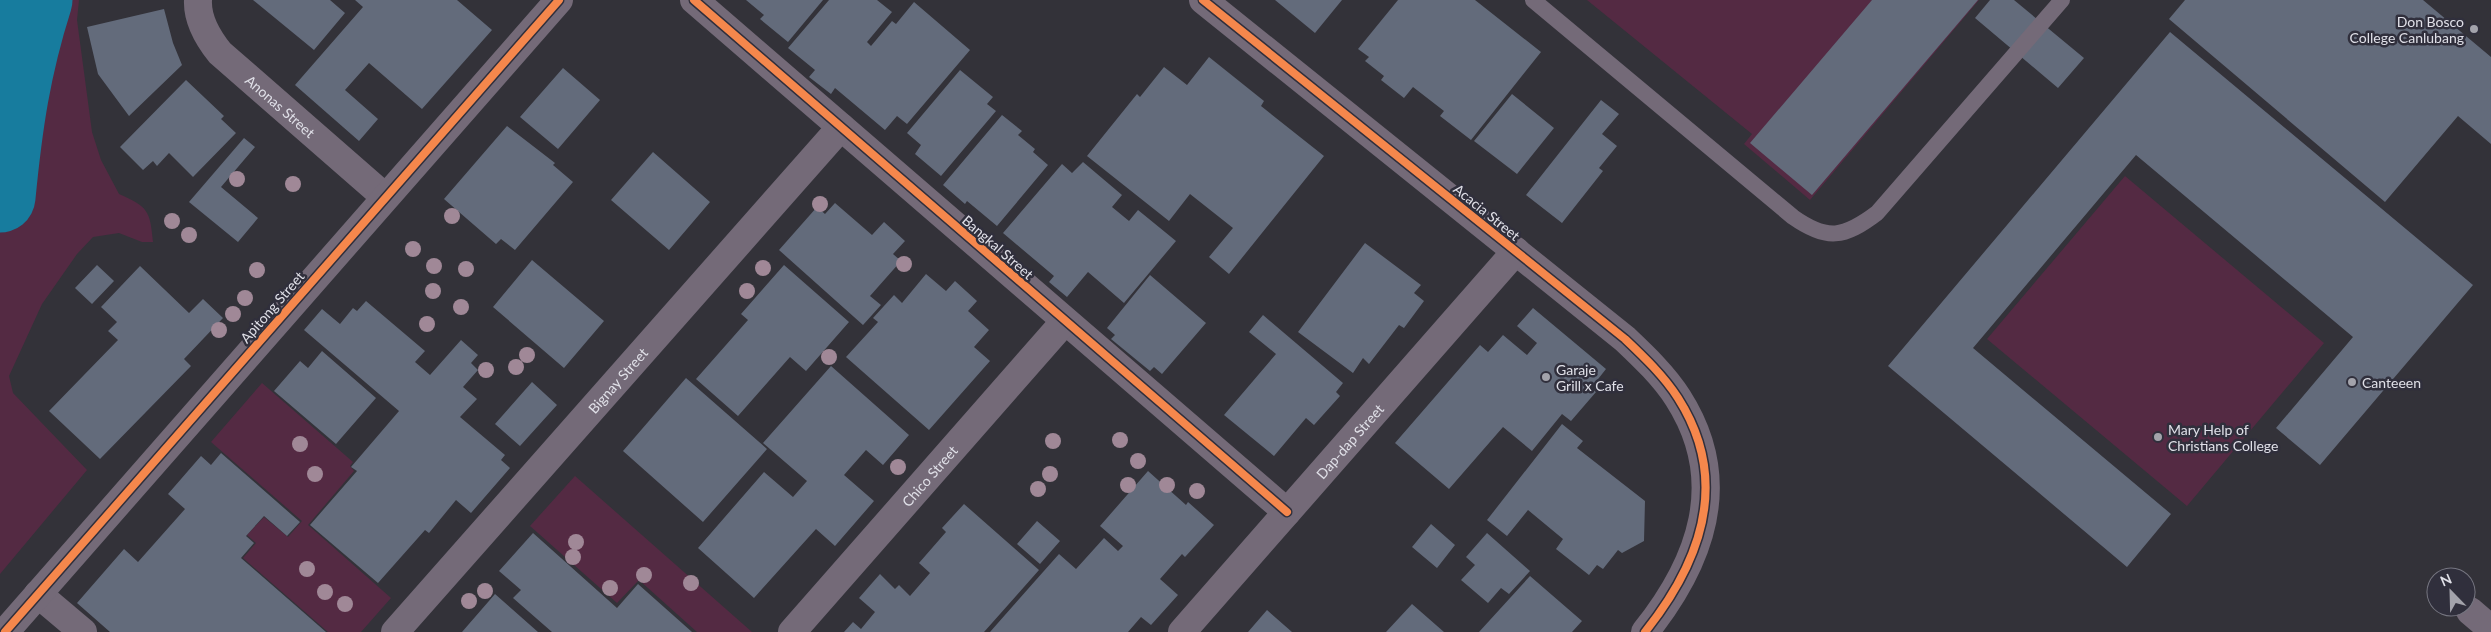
<svg xmlns="http://www.w3.org/2000/svg" width="2491" height="632" font-family="Lato,sans-serif">
	<style>
		.green { fill: #542a43 }
		.lines { fill: none; stroke-linecap: round; stroke-linejoin: round }
		.river { stroke: #177c9e; stroke-width: 71 }
		.building { fill: #636b7b }
		.service { stroke: #746a78; stroke-width: 16 }
		.minor { stroke: #746a78; stroke-width: 28 }
		.cycleway-casing { stroke: #302f3c; stroke-width: 11 }
		.cycleway { stroke: #f5874c; stroke-width: 8 }
		.tree { fill: #a08897 }
		.poi-dot { fill: #a3a3ab; stroke: #302f3c; stroke-width: 2 }
		.labels { text-anchor: middle; dominant-baseline: central; stroke-width: 5; stroke-linejoin: round; paint-order: stroke }
		.poi-label { font-size: 14px; fill: #e0e0e8; stroke: #302f3c; text-anchor: start }
		.street-label { font-size: 14px; fill: #e0e0e8; stroke: #302f3c }
	</style>
	<rect width="100%" height="100%" fill="#333239"/>
	<!-- green -->
	<path class="green" d="M0,0h79l-2,20 15,112 9,28 18,34c29,13 31,16 34,48h-11l-23,-9 -26,4 -16,17 -35,50 -33,72 4,17 74,77 -87,104z
		M1587,0h392l-169,200 -66,-56 8,-10z
		M2125,176l199,167 -137,163 -200,-167z
		M262,383l91,79 -3,4 4,5 -46,54 83,73 -30,34h-33l-85,-74 13,-15 -9,-8 17,-18 24,20 14,-16 -91,-79z
		M575,476l177,156h-55l-58,-52 -22,23 -87,-77z"/>
	<g class="lines">
		<!-- river -->
		<path class="river" d="M0,197c7,-72 15,-128 37,-197"/>
	</g>
	<!-- building -->
	<path class="building" d="M253,0h77l15,13 -31,37z
		M355,0h102l35,30 -70,79 -53,-46 -24,27 33,29 -19,22 -64,-56 68,-78z
		M746,0h77l-35,42 -28,-23 4,-4z
		M829,0h48l15,12 -25,30 4,4 21,-25 4,3 18,-22 56,48 -63,74 -10,-8 -12,14 -50,-42 -4,6 -22,-17 6,-7 -27,-22z
		M1275,0h67l-27,33z
		M1398,0h77l66,52 -70,88 -31,-24 4,-5 -31,-24 -9,11 -23,-18 3,-4 -19,-15 4,-4 -11,-8z
		M1872,0h106l-166,195 -62,-52z
		M1990,0h24l70,58 -26,30 -83,-70z
		M2185,0h238l68,57v87l-33,-28 -73,86 -216,-183z
		M164,9l9,34 9,22 -53,51 -31,-42 -11,-47z
		M2170,32l303,253 -153,180 -44,-37 77,-91 -217,-182 -163,193 198,166 -44,53 -239,-201z
		M1209,57l55,44 -3,5 63,50 -95,118 -20,-17 24,-29 -43,-34 -21,27 -82,-65 50,-62 3,3 24,-30 23,18z
		M563,68l37,32 -42,49 -38,-32z
		M960,70l33,27 -6,7 9,7 -55,65 -26,-22 6,-9 -14,-12z
		M186,80l38,36 -3,3 15,14 -43,44 -24,-24 -12,13 -4,-5 -10,9 -23,-23z
		M1512,94l42,34 -37,46 -43,-33z
		M1601,100l18,14 -17,20 15,12 -18,22 4,3 -41,52 -36,-28z
		M1002,115l20,16 -4,4 17,14 -2,3 15,13 -51,61 -30,-25 -2,3 -22,-19z
		M507,126l48,37 -2,2 20,17 -58,68 -14,-11 -5,5 -52,-45z
		M244,138l11,9 -34,40 37,31 -20,24 -49,-40z
		M653,152l57,50 -41,48 -58,-50z
		M1083,162l39,33 -10,12 17,14 9,-11 38,31 -52,62 -36,-31 -21,25 -18,-15 5,-6 -51,-43 59,-69 10,9z
		M835,203l37,32 12,-13 21,19 -12,13 8,7 -31,35 11,9 -18,20 -84,-75 38,-43 8,7z
		M1365,243l56,42 -7,8 10,8 -20,27 -5,-3 -30,39 -6,-6 -10,15 -55,-41z
		M532,260l72,61 -40,47 -71,-61z
		M97,265l17,16 -22,23 -17,-16z
		M784,265l65,57 -43,49 -16,-14 -52,59 -42,-37 52,-59 -7,-6z
		M140,266l49,47 14,-14 20,19 -39,41 7,7 -91,93 -51,-48 69,-71 -10,-9 9,-9 -16,-15z
		M926,274l20,17 9,-10 22,20 -9,10 21,19 -15,17 16,14 -61,69 -83,-73 32,-35 -5,-4 21,-23 8,8z
		M1150,275l56,48 -44,51 -8,-7 -4,4 -39,-32 4,-4 -8,-7z
		M366,301l59,50 -10,11 15,13 31,-35 17,15 -7,8 7,7 -15,17 14,12 -17,18 45,38 -4,5 9,8 -39,45 -15,-13 -27,33 -4,-3 -47,53 -68,-58 47,-54 -6,-4 48,-56 -95,-81 18,-21 18,15 13,-16 4,3z
		M1533,308l73,61 -15,19 5,4 -25,29 -9,-7 -30,37 -29,-24 -54,62 -54,-46 85,-98 8,7 15,-17 24,20 10,-12 -20,-17z
		M1263,315l80,68 -7,9 4,4 -26,29 -8,-7 -32,38 -50,-41 52,-61 -27,-22z
		M322,351l54,47 -40,46 -62,-53 26,-30 8,7z
		M831,366l78,69 -26,30 -17,-15 -22,25 30,26 -39,45 -19,-17 -62,69 -56,-50 66,-76 29,25 14,-16 -44,-38z
		M686,378l81,71 -64,73 -80,-71z
		M532,382l25,23 -37,41 -25,-22z
		M1562,424l21,17 -6,7 68,53 -1,40 -22,12 -4,-3 -15,19 -6,-4 -8,10 -33,-26 7,-10 -35,-29 -21,26 -20,-16z
		M221,453l79,69 -13,14 -23,-20 -18,20 8,7 -13,15 85,74h-216l-33,-29 47,-54 14,13 47,-53 -17,-15 33,-38 10,9z
		M1148,471l38,34 2,-3 26,23 -29,32 -3,-3 -22,25 18,16 -27,30 -10,-8 -13,15h-138l69,-78 17,15 28,-31 14,13 5,-5 -23,-20z
		M964,504l75,66 -55,62h-140l9,-10 8,7 14,-17 -16,-14 21,-24 15,15 4,-4 11,11 20,-23 -11,-10 27,-31 -4,-4z
		M1037,521l23,20 -20,23 -23,-20z
		M1431,524l24,21 -18,23 -25,-21z
		M533,533l84,75 21,-24 54,48h-140l-39,-34 8,-8 -22,-19z
		M1487,533l43,38 -21,23 -8,-6 -13,15 -27,-23 14,-15 -9,-8z
		M1530,576l52,45 -10,11h-93z
		M495,594l43,38h-76z
		M1412,604l32,28h-58z
		M1267,610l25,22h-44z"/>
	<g class="lines">
		<!-- service -->
		<path class="service" d="M1533,0l260,217c34,24 51,21 84,-4l185,-213"/>
		<!-- minor -->
		<g class="minor">
			<path id="s1" d="M198,0c-1,20 10,38 22,53l165,144"/>
			<path d="M694,0l593,512"/>
			<path d="M1203,0l422,339c19,18 39,37 53,59 53,83 23,164 -33,234"/>
			<path d="M38,594l45,38"/>
			<path d="M2470,611l21,18"/>
			<path d="M5,632l554,-632"/>
			<path id="s2" d="M395,632l446,-505"/>
			<path id="s3" d="M792,632l273,-311"/>
			<path id="s4" d="M1182,632l334,-381"/>
		</g>
		<!-- cycleway casing -->
		<g class="cycleway-casing">
			<path id="cycleway" d="M694,0l593,512
				M1203,0l422,339c19,18 39,37 53,59 53,83 23,164 -33,234
				M5,632l554,-632"/>
		</g>
		<!-- cycleway -->
		<use href="#cycleway" class="cycleway"/>
	</g>
	<!-- trees -->
	<g class="tree">
		<circle cx="237" cy="179" r="8"/>
		<circle cx="293" cy="184" r="8"/>
		<circle cx="820" cy="204" r="8"/>
		<circle cx="452" cy="216" r="8"/>
		<circle cx="172" cy="221" r="8"/>
		<circle cx="189" cy="235" r="8"/>
		<circle cx="413" cy="249" r="8"/>
		<circle cx="904" cy="264" r="8"/>
		<circle cx="434" cy="266" r="8"/>
		<circle cx="763" cy="268" r="8"/>
		<circle cx="466" cy="269" r="8"/>
		<circle cx="257" cy="270" r="8"/>
		<circle cx="433" cy="291" r="8"/>
		<circle cx="747" cy="291" r="8"/>
		<circle cx="245" cy="298" r="8"/>
		<circle cx="461" cy="307" r="8"/>
		<circle cx="233" cy="314" r="8"/>
		<circle cx="427" cy="324" r="8"/>
		<circle cx="219" cy="330" r="8"/>
		<circle cx="527" cy="355" r="8"/>
		<circle cx="829" cy="357" r="8"/>
		<circle cx="516" cy="367" r="8"/>
		<circle cx="486" cy="370" r="8"/>
		<circle cx="1120" cy="440" r="8"/>
		<circle cx="1053" cy="441" r="8"/>
		<circle cx="300" cy="444" r="8"/>
		<circle cx="1138" cy="461" r="8"/>
		<circle cx="898" cy="467" r="8"/>
		<circle cx="315" cy="474" r="8"/>
		<circle cx="1050" cy="474" r="8"/>
		<circle cx="1128" cy="485" r="8"/>
		<circle cx="1167" cy="485" r="8"/>
		<circle cx="1038" cy="489" r="8"/>
		<circle cx="1197" cy="491" r="8"/>
		<circle cx="576" cy="542" r="8"/>
		<circle cx="573" cy="557" r="8"/>
		<circle cx="307" cy="569" r="8"/>
		<circle cx="644" cy="575" r="8"/>
		<circle cx="691" cy="583" r="8"/>
		<circle cx="610" cy="588" r="8"/>
		<circle cx="485" cy="591" r="8"/>
		<circle cx="325" cy="592" r="8"/>
		<circle cx="469" cy="601" r="8"/>
		<circle cx="345" cy="604" r="8"/>
	</g>
	<!-- markers -->
	<g class="poi-dot">
		<circle cx="2474" cy="29" r="5"/>
		<circle cx="1546" cy="377" r="5"/>
		<circle cx="2352" cy="382" r="5"/>
		<circle cx="2158" cy="437" r="5"/>
	</g>
	<g class="labels">
		<!-- poi labels -->
		<g class="poi-label">
			<text x="2464" y="21" text-anchor="end">Don Bosco<tspan x="2464" dy="16">College Canlubang</tspan></text>
			<text x="1556" y="369">Garaje<tspan x="1556" dy="16">Grill x Cafe</tspan></text>
			<text x="2362" y="382">Canteeen</text>
			<text x="2168" y="429">Mary Help of<tspan x="2168" dy="16">Christians College</tspan></text>
		</g>
		<!-- street labels -->
		<g class="street-label">
			<text stroke="none"><textPath href="#s1" startOffset="139">Anonas Street</textPath></text>
			<text transform="translate(1487 212) rotate(39)">Acacia Street</text>
			<text transform="translate(998 247) rotate(41)">Bangkal Street</text>
			<text transform="translate(272 307) rotate(-49)">Apitong Street</text>
			<text stroke="none"><textPath href="#s2" startOffset="336">Bignay Street</textPath></text>
			<text stroke="none"><textPath href="#s4" startOffset="254">Dap-dap Street</textPath></text>
			<text stroke="none"><textPath href="#s3" startOffset="208">Chico Street</textPath></text>
		</g>
	</g>
	<!-- north arrow -->
	<g transform="translate(2451 592) rotate(337)"><circle r="24" fill="#302f3c" stroke="#767681"/>
	<path d="M0-4L9 19L0 12L-9 19Z" fill="#a3a3ab"/>
	<text y="-8" font-size="14" font-weight="bold" text-anchor="middle" fill="#e0e0e8">N</text>
	</g>
</svg>
